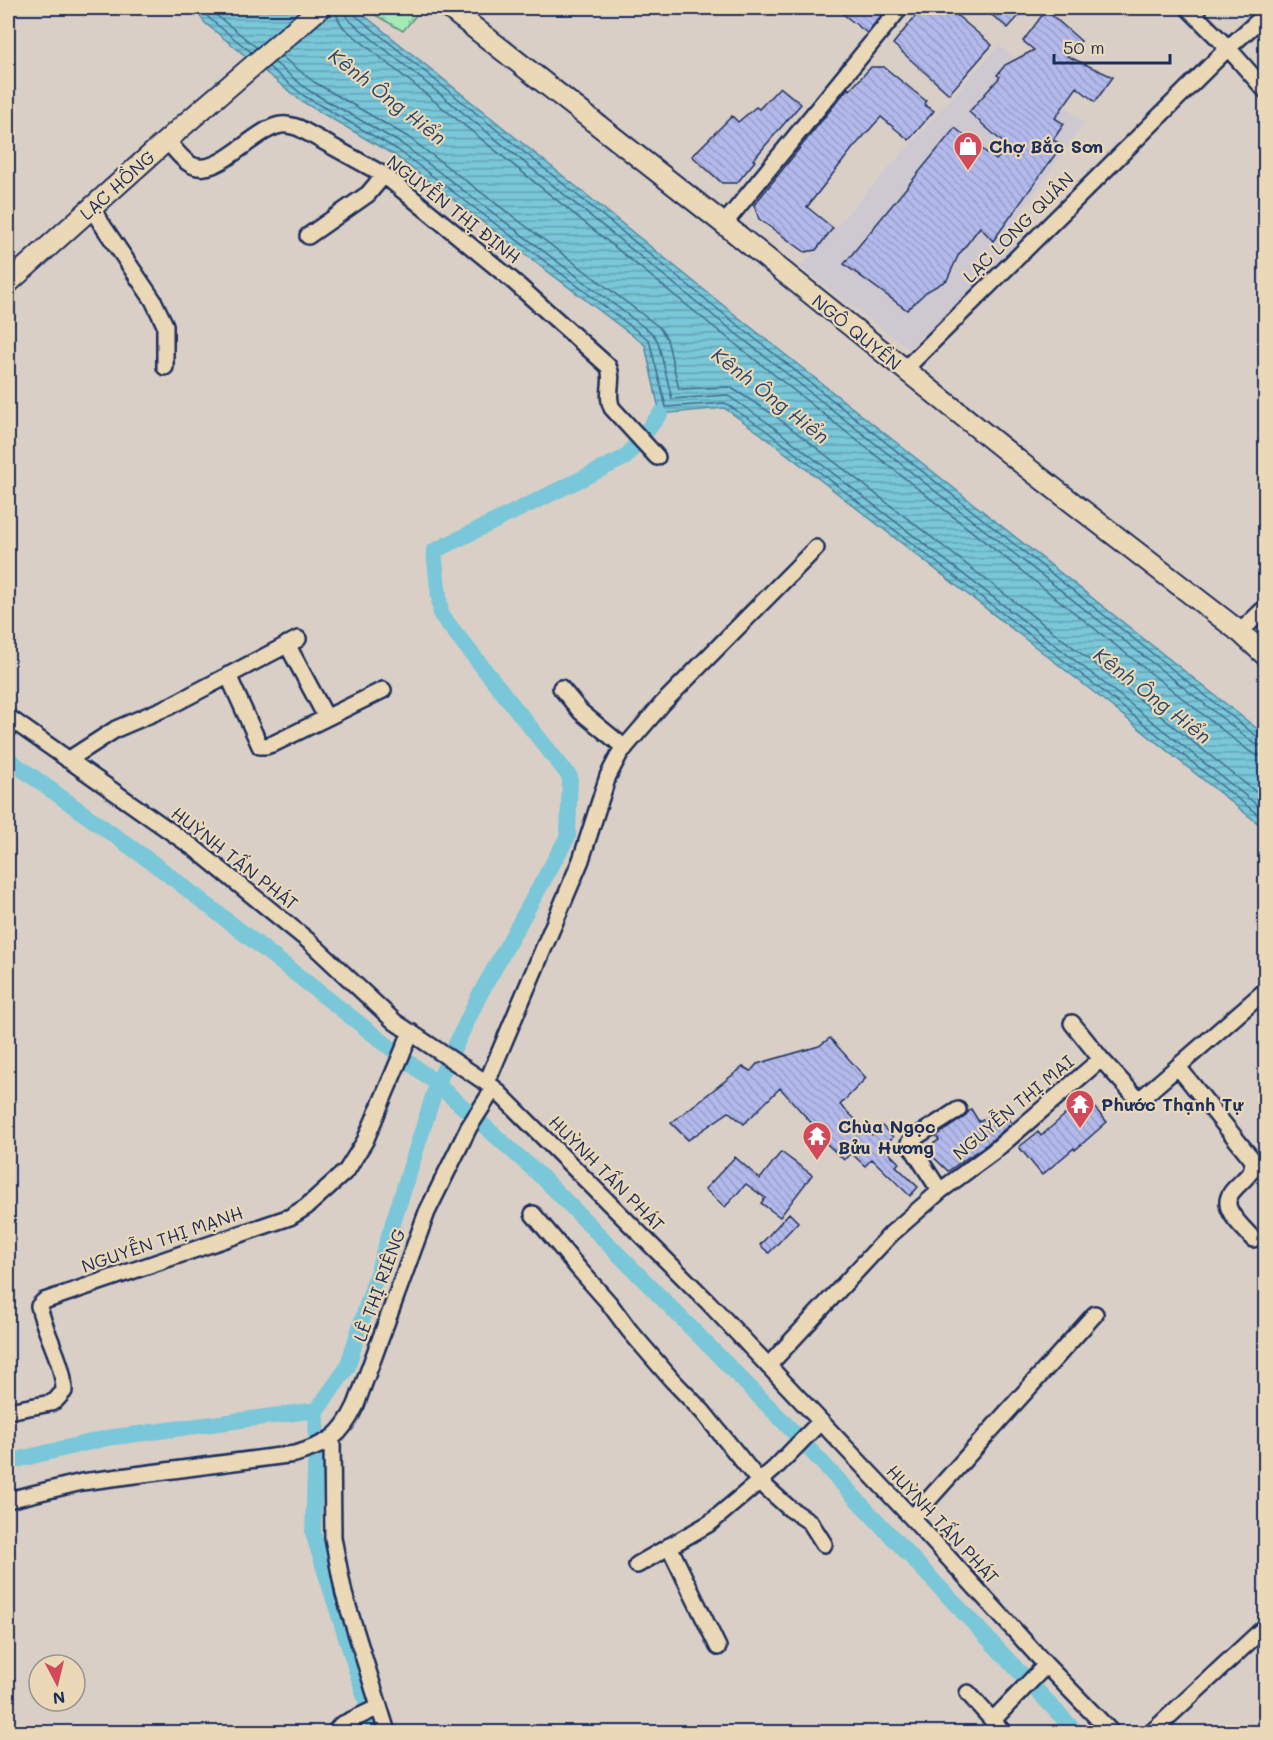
<svg xmlns="http://www.w3.org/2000/svg" width="1273" height="1740" font-family="Mali,sans-serif">
	<style>
		.built { fill: #cec8d1 }
		.park { fill: url(#park-crowns); stroke: #608c89; stroke-width: 1.5 }
		.water { fill: url(#water-rules); stroke: #538aa7; stroke-width: 1.5 }
		.lines { fill: none; stroke-linecap: round; stroke-linejoin: round }
		.shore { stroke: #416c8f; stroke-width: 1.5 }
		.canal { stroke: #79c7d8; stroke-width: 16 }
		.building { fill: url(#building-back-hatch); stroke: #1b2f5e; stroke-width: 1.5 }
		.minor-casing { stroke: #1b2f5e; stroke-width: 20 }
		.major-casing { stroke: #1b2f5e; stroke-width: 24 }
		.minor { stroke: #ebd8b6; stroke-width: 15 }
		.major { stroke: #ebd8b6; stroke-width: 20 }
		.labels { text-anchor: middle; dominant-baseline: central; stroke-width: 4.5; stroke-linejoin: round; paint-order: stroke }
		.poi-label { font-size: 18px; font-weight: bold; fill: #1b2f5e; stroke: #ebd8b6; text-anchor: start }
		.street-label { font-size: 18px; fill: #1b2f5e; stroke: #ebd8b6 }
		.water-label { font-size: 20px; font-style: italic; fill: #294670; stroke: #ebd8b6 }
	</style>
	<defs>
		<pattern id="park-crowns" width="20" height="18" patternUnits="userSpaceOnUse" patternTransform="scale(1.5)"><rect width="20" height="18" fill="#a5e9b4"/><path d="M2 6a3 3 0 1 1 6 0M12 15a3 3 0 1 1 6 0" fill="none" stroke="#8dc89d"/></pattern>
		<pattern id="water-rules" width="6" height="5" patternUnits="userSpaceOnUse" patternTransform="scale(1.5)"><rect width="6" height="5" fill="#79c7d8"/><path d="M0 2.5h6" fill="none" stroke="#62a2b2"/></pattern>
		<pattern id="building-back-hatch" width="6" height="6" patternUnits="userSpaceOnUse" patternTransform="scale(1.5)"><rect width="6" height="6" fill="#b3b9ea"/><path d="M-1 5l2 2M0 0l6 6M5-1l2 2" fill="none" stroke="#999fcb"/></pattern>
	</defs>
	<rect width="100%" height="100%" fill="#dacfc6"/>
	<filter id="ink" filterUnits="userSpaceOnUse"><feTurbulence type="fractalNoise" baseFrequency=".0167" numOctaves="2"/><feDisplacementMap in="SourceGraphic" scale="12" xChannelSelector="R" yChannelSelector="G"/><feConvolveMatrix kernelMatrix="1 2 1 2 8 2 1 2 1" color-interpolation-filters="sRGB"/></filter>
	<g filter="url(#ink)">
		<!-- built -->
		<path class="built" d="M999,45l85,78 -67,95 17,14 -125,117 -109,-82z"/>
		<!-- park -->
		<path class="park" d="M363,8h59l-19,23z"/>
		<!-- water -->
		<path class="water" d="M194,8h161l369,298 541,429v94l-174,-139 -330,-256 -37,-26 -64,6 -15,-69 -251,-190 -93,-54 -96,-78z"/>
		<g class="lines">
			<!-- shore -->
			<path class="shore" d="M201,8l9,11 41,33
				M211,8l4,6 42,34
				M335,8l3,11 6,9 366,296 539,427 7,4 10,1
				M344,8l1,6 5,7 365,296 540,427 11,3
				M352,8l3,7 365,296 539,427 7,2
				M281,56l33,26 94,55 251,190 8,12 12,50 51,-2 44,28 331,257 161,128
				M274,62l34,28 94,54 251,190 5,8 14,57 55,-4 41,28 332,257 166,132
				M269,67l35,29 94,54 251,190 17,67 59,-4 39,26 331,256 171,136"/>
			<!-- canal -->
			<path class="canal" d="M8,759l153,110 276,215 107,95 236,239 296,314
				M317,1410l-4,123 63,199
				M8,1462l99,-24 210,-28 30,-42 90,-284 42,-88 89,-160 2,-59 -129,-162 -7,-64 192,-94 34,-43"/>
		</g>
		<!-- building -->
		<path class="building" d="M848,8h39l-20,25 -24,-19z
			M922,8h26l44,37 -43,49 -56,-50z
			M983,8h43l-18,20z
			M1046,10l35,31 -14,15 46,21 -18,25 -18,-15 -22,31 9,6 -11,16 9,5 -69,96 -13,-14 -22,29 -11,24 -21,12 -19,18 -63,-46 111,-136 41,32 12,-13 -39,-35 31,-35 -3,-2 8,-10 29,-15 -11,-9z
			M871,67h13l42,34 -1,4 9,6 -25,29 -28,-23 -28,31 -46,59 26,21 -17,22 -11,2 -46,-33 -5,-14 94,-117 2,2z
			M780,87l21,17 -48,56 2,1 -18,22h-15l-30,-27 40,-40 6,6 18,-15 3,2z
			M830,1038l36,40 -26,27 32,30 9,-10 12,12 -10,10 16,16 -3,3 22,21 -8,9 -38,-37 -7,7 -14,-13 -7,7 -31,-29 3,-3 -36,-40 -36,36 -15,-12 -41,28 -17,-17 72,-56 8,4 6,-7 62,-18z
			M1085,1097l22,25 -32,28 -1,-2 -32,27 -23,-28 19,-15 3,4z
			M971,1109l8,13 22,-12 11,13 -25,21 -39,27 -23,-22 14,-9 -3,-4 27,-18z
			M781,1152l31,23 -32,42 -19,-14 4,-5 -19,-14 -21,23 -20,-18 30,-32 25,22z
			M789,1213l9,9 -29,31 -9,-8z"/>
		<g class="lines">
			<!-- minor casing -->
			<g class="minor-casing">
				<path id="minor" d="M1188,8l40,40 38,43
					M167,141c7,7 14,18 23,23 26,17 63,-35 91,-39 6,-1 12,1 18,3l85,47 128,105 96,86c7,13 -3,28 4,42l45,49
					M91,208l62,92 12,25v42
					M724,224l176,-216
					M308,236l60,-42 16,-19
					M904,370l324,-322 38,-34
					M1240,632l26,-25
					M287,644l39,73
					M228,675l32,71h6l9,-3 108,-53
					M561,688l20,24 44,36
					M8,717l186,131 117,95 84,79 99,66 214,214 204,216 134,147 65,67
					M68,760l48,-31 54,-23 128,-67
					M1072,1023l29,36
					M1178,1067l74,92c6,19 -26,27 -24,45 1,12 18,26 25,35
					M487,1082l94,-222 27,-84 12,-23 43,-50 153,-155
					M940,1191l-31,-48 2,-3 47,-30
					M533,1214l46,55 30,34 20,27 43,50 31,32 56,69 30,27 21,14 14,22
					M768,1366l123,-132 49,-43 53,-39 108,-93 35,38 8,-1 122,-106
					M8,1411l43,-8 5,-3 8,-9c0,-29 -19,-56 -25,-85l5,-5 246,-84 16,-10 41,-37 18,-29 46,-109
					M332,1439l1,99 11,56 43,138
					M8,1500l74,-18 213,-28c33,-10 46,-17 61,-49l71,-193 42,-85 25,-39
					M912,1518l183,-204
					M669,1546l49,101
					M637,1565l73,-42 64,-54 46,-47
					M968,1693l35,39
					M992,1721l54,-56
					M335,1732l6,-7 38,-18
					M1152,1732l114,-106"/>
			</g>
			<!-- major casing -->
			<g class="major-casing">
				<path id="major" d="M449,8l275,216 301,242 215,166 26,24
					M8,283l177,-159 135,-116"/>
			</g>
			<!-- minor -->
			<use href="#minor" class="minor"/>
			<!-- major -->
			<use href="#major" class="major"/>
		</g>
	</g>
	<!-- icons -->
	<defs>
		<g id="shop-pin" transform="scale(1.5)"><path d="M0 17L-7.5 6A9.5 9.5 0 1 1 7.5 6Z" fill="#d1495b" stroke="#ebd8b6"/><path d="M-5-2.5h2.3a2.7 3.5 0 0 1 5.4 0H5L5.5 6h-11ZM-1.5-2.5h3a1.5 2.3 0 0 0-3 0Z" fill="#fff"/></g>
		<g id="temple-pin" transform="scale(1.5)"><path d="M0 17L-7.5 6A9.5 9.5 0 1 1 7.5 6Z" fill="#d1495b" stroke="#ebd8b6"/><path d="M0-6L5-2H3V0L6.5 2.5H4V6H1.5V3h-3V6H-4V2.5H-6.5L-3 0V-2H-5Z" fill="#fff"/></g>
	</defs>
	<g fill-rule="evenodd">
		<use href="#shop-pin" x="968" y="146"/>
		<use href="#temple-pin" x="1080" y="1104"/>
		<use href="#temple-pin" x="817" y="1136"/>
	</g>
	<g class="labels">
		<!-- poi labels -->
		<g class="poi-label">
			<text x="989" y="146">Chợ Bắc Sơn</text>
			<text x="1101" y="1104">Phước Thạnh Tự</text>
			<text x="838" y="1126">Chùa Ngọc<tspan x="838" dy="21">Bửu Hương</tspan></text>
		</g>
		<!-- street labels -->
		<g class="street-label">
			<text transform="translate(117 185) rotate(-42)">LẠC HỒNG</text>
			<text transform="translate(454 209) rotate(38)">NGUYỄN THỊ ĐỊNH</text>
			<text transform="translate(1018 227) rotate(-45)">LẠC LONG QUÂN</text>
			<text transform="translate(857 332) rotate(39)">NGÔ QUYỀN</text>
			<text transform="translate(235 858) rotate(38)">HUỲNH TẤN PHÁT</text>
			<text transform="translate(1013 1107) rotate(-40)">NGUYỄN THỊ MAI</text>
			<text transform="translate(607 1173) rotate(45)">HUỲNH TẤN PHÁT</text>
			<text transform="translate(162 1239) rotate(-19)">NGUYỄN THỊ MẠNH</text>
			<text transform="translate(379 1285) rotate(-70)">LÊ THỊ RIÊNG</text>
			<text transform="translate(943 1524) rotate(47)">HUỲNH TẤN PHÁT</text>
		</g>
		<!-- water labels -->
		<g class="water-label">
			<text transform="translate(388 96) rotate(38)">Kênh Ông Hiển</text>
			<text transform="translate(771 395) rotate(38)">Kênh Ông Hiển</text>
			<text transform="translate(1153 695) rotate(38)">Kênh Ông Hiển</text>
		</g>
	</g>
	<!-- margin -->
	<rect width="1273" height="1740" fill="none" stroke="#ebd8b6" stroke-width="30"/>
	<rect x="15" y="15" width="1243" height="1710" fill="none" stroke="#1b2f5e" stroke-width="2" filter="url(#ink)"/>
	<!-- north arrow -->
	<g transform="translate(57 1683) rotate(173)"><circle r="28" fill="#ebd8b6" stroke="#989493" stroke-width="1.5"/>
	<path d="M0-4.5L10 22L0 15L-10 22Z" fill="#d1495b"/>
	<text y="-9" font-size="16" font-weight="bold" text-anchor="middle" fill="#1b2f5e">N</text>
	</g>
	<!-- scale -->
	<path d="M1054 54v9h116v-9" fill="none" stroke="#1b2f5e" stroke-width="3"/>
	<text x="1063" y="54" font-size="18" fill="#1b2f5e" stroke="#ebd8b6" stroke-width="4.5" paint-order="stroke">50 m</text>
</svg>
